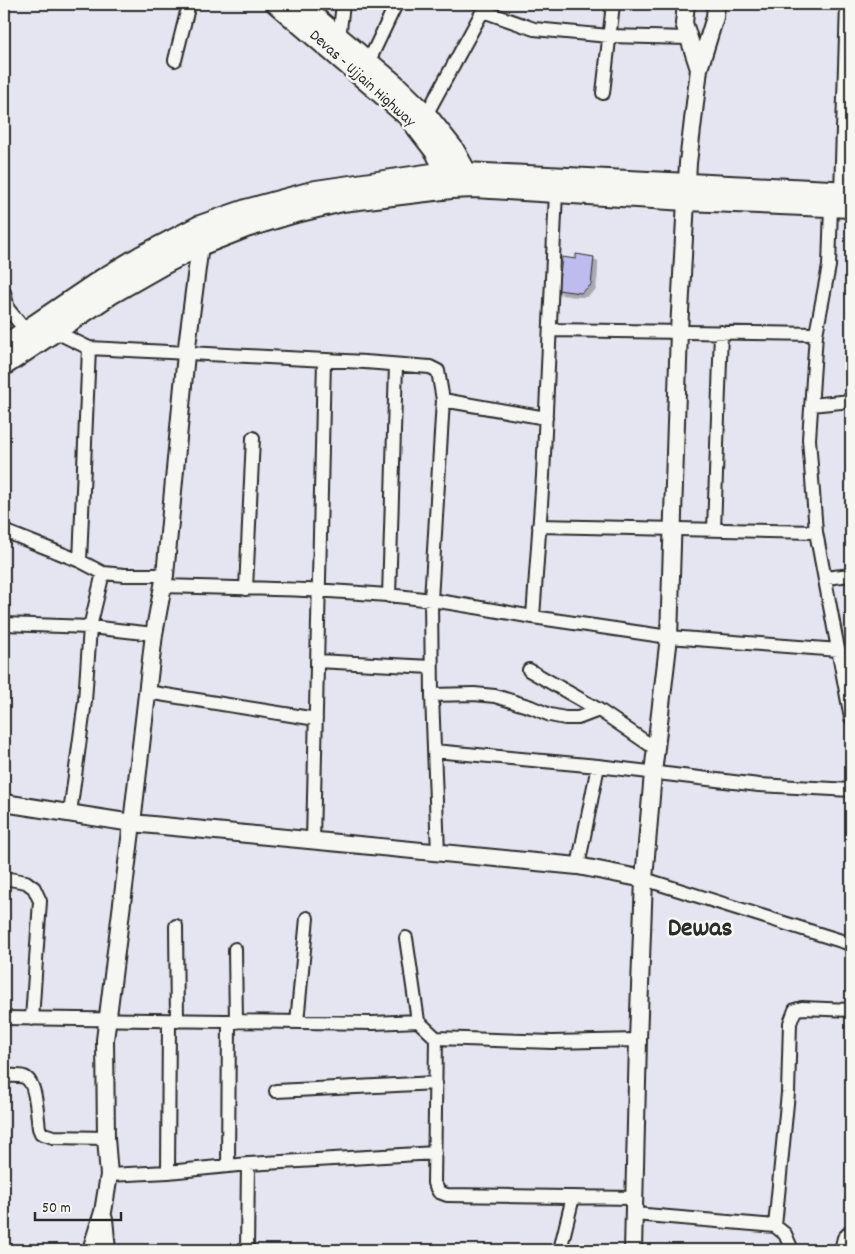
<svg xmlns="http://www.w3.org/2000/svg" width="855" height="1254" font-family="Dekko,sans-serif">
	<style>
		.building { fill: #bebcee; stroke: #2b2b2b; filter: url(#shadow) }
		.lines { fill: none; stroke-linecap: round; stroke-linejoin: round }
		.minor-casing { stroke: #2b2b2b; stroke-width: 16 }
		.tertiary-casing { stroke: #2b2b2b; stroke-width: 20 }
		.primary-casing { stroke: #2b2b2b; stroke-width: 24 }
		.minor { stroke: #f6f6f2; stroke-width: 12 }
		.tertiary { stroke: #f6f6f2; stroke-width: 16 }
		.primary { stroke: #f6f6f2; stroke-width: 20 }
		.labels { text-anchor: middle; dominant-baseline: central; stroke-width: 5; stroke-linejoin: round; paint-order: stroke }
		.street-label { font-size: 16px; fill: #2b2b2b; stroke: #f6f6f2 }
		.town-label { font-size: 26px; font-weight: bold; fill: #2b2b2b; stroke: #f6f6f2 }
	</style>
	<defs>
		<filter id="shadow"><feDropShadow dx="4.5" dy="4.5" stdDeviation="0" flood-color="#0004"/></filter>
	</defs>
	<rect width="100%" height="100%" fill="#e5e5f1"/>
	<filter id="ink" filterUnits="userSpaceOnUse"><feTurbulence type="fractalNoise" baseFrequency=".02" numOctaves="2"/><feDisplacementMap in="SourceGraphic" scale="10" xChannelSelector="R" yChannelSelector="G"/><feConvolveMatrix kernelMatrix="1 2 1 2 8 2 1 2 1" color-interpolation-filters="sRGB"/></filter>
	<g filter="url(#ink)">
		<!-- building -->
		<path class="building" d="M576,254l18,3 -3,28 -10,8 -24,-3 -1,-16 4,1 2,-18 14,2z"/>
		<g class="lines">
			<!-- minor casing -->
			<g class="minor-casing">
				<path id="minor" d="M483,11l51,18 75,7 80,2
					M339,38l4,-34
					M175,60l14,-56
					M368,63l28,-59
					M603,93l10,-89
					M426,115l60,-110
					M556,192l-13,284 -10,141 136,20 170,13
					M841,192l6,-188
					M831,207l-2,59 -13,68 -7,105 7,93 35,186
					M4,292l4,17 18,22
					M550,330l266,4
					M54,331l35,17 276,14 65,5 8,4 5,29 103,18
					M811,405l40,-4
					M539,526l277,6
					M714,530l7,-198
					M4,531l76,30 23,12 22,2h40
					M80,561l9,-213
					M825,578l26,-3
					M164,586c89,3 178,2 267,14 34,5 68,11 102,17
					M246,589l7,-151
					M389,596l7,-231
					M4,624l86,3 64,7
					M317,661l114,6
					M529,670l70,40 57,39
					M147,692l169,27
					M432,695l42,-1 21,2 36,11 19,8 15,3h13l21,-8
					M434,751l164,15 161,19 92,5
					M70,813l15,-112 5,-74 13,-54
					M313,841l11,-481
					M438,853l-6,-158 -1,-95 12,-200
					M578,866l20,-100
					M4,878l22,4 8,6 6,13 -8,118
					M644,879l207,65
					M176,926l1,95
					M235,949l1,73
					M4,1018l369,5 45,-2 -12,-83
					M418,1021l18,17 -2,145 5,9 8,3 187,3
					M297,1022l10,-104
					M436,1038l116,4 86,-2
					M4,1076c6,0 14,-1 20,1 13,4 13,40 15,51l2,5 12,4 53,1
					M276,1091l160,-8
					M228,1165l1,-143
					M168,1172l1,-151
					M109,1175l59,-3 80,-8 187,-11
					M634,1214l141,12 10,8 7,16
					M775,1226l13,-133 2,-70 5,-13 7,-2 49,2
					M247,1250l1,-86
					M560,1250l13,-53
					M841,1250l3,-12 7,-7"/>
			</g>
			<!-- tertiary casing -->
			<g class="tertiary-casing">
				<path id="tertiary" d="M686,4l-2,19 15,46
					M4,803l128,20 446,43 66,13
					M104,1219l3,31
					M91,1250l12,-38 6,-37 -3,-37 -1,-98 27,-217 22,-189 11,-59 21,-221 14,-109v-9
					M633,1250l5,-210 6,-161 9,-106 16,-136 10,-306 9,-168 11,-94 16,-52 1,-13"/>
			</g>
			<!-- primary casing -->
			<g class="primary-casing">
				<path id="primary" d="M277,4l132,113 27,35 10,20 4,12
					M299,4l96,81 31,30 27,34 19,34
					M4,346l99,-67 37,-22 60,-31 46,-16 70,-19 130,-19 405,20
					M4,365l108,-72 51,-29 37,-19 46,-18 46,-14 50,-12 109,-13 23,-1 212,13 165,7"/>
			</g>
			<!-- minor -->
			<use href="#minor" class="minor"/>
			<!-- tertiary -->
			<use href="#tertiary" class="tertiary"/>
			<!-- primary -->
			<use href="#primary" class="primary"/>
		</g>
	</g>
	<g class="labels">
		<!-- street labels -->
		<g class="street-label">
			<text transform="translate(362 79) rotate(42)">Devas - Ujjain Highway</text>
		</g>
		<!-- town labels -->
		<g class="town-label">
			<text x="700" y="929">Dewas</text>
		</g>
	</g>
	<!-- margin -->
	<rect width="855" height="1254" fill="none" stroke="#f6f6f2" stroke-width="20"/>
	<rect x="10" y="10" width="835" height="1234" fill="none" stroke="#2b2b2b" stroke-width="2" filter="url(#ink)"/>
	<!-- scale -->
	<path d="M35 1212v8h86v-8" fill="none" stroke="#2b2b2b" stroke-width="2.5"/>
	<text x="42" y="1212" font-size="15" fill="#2b2b2b" stroke="#f6f6f2" stroke-width="4" paint-order="stroke">50 m</text>
</svg>
